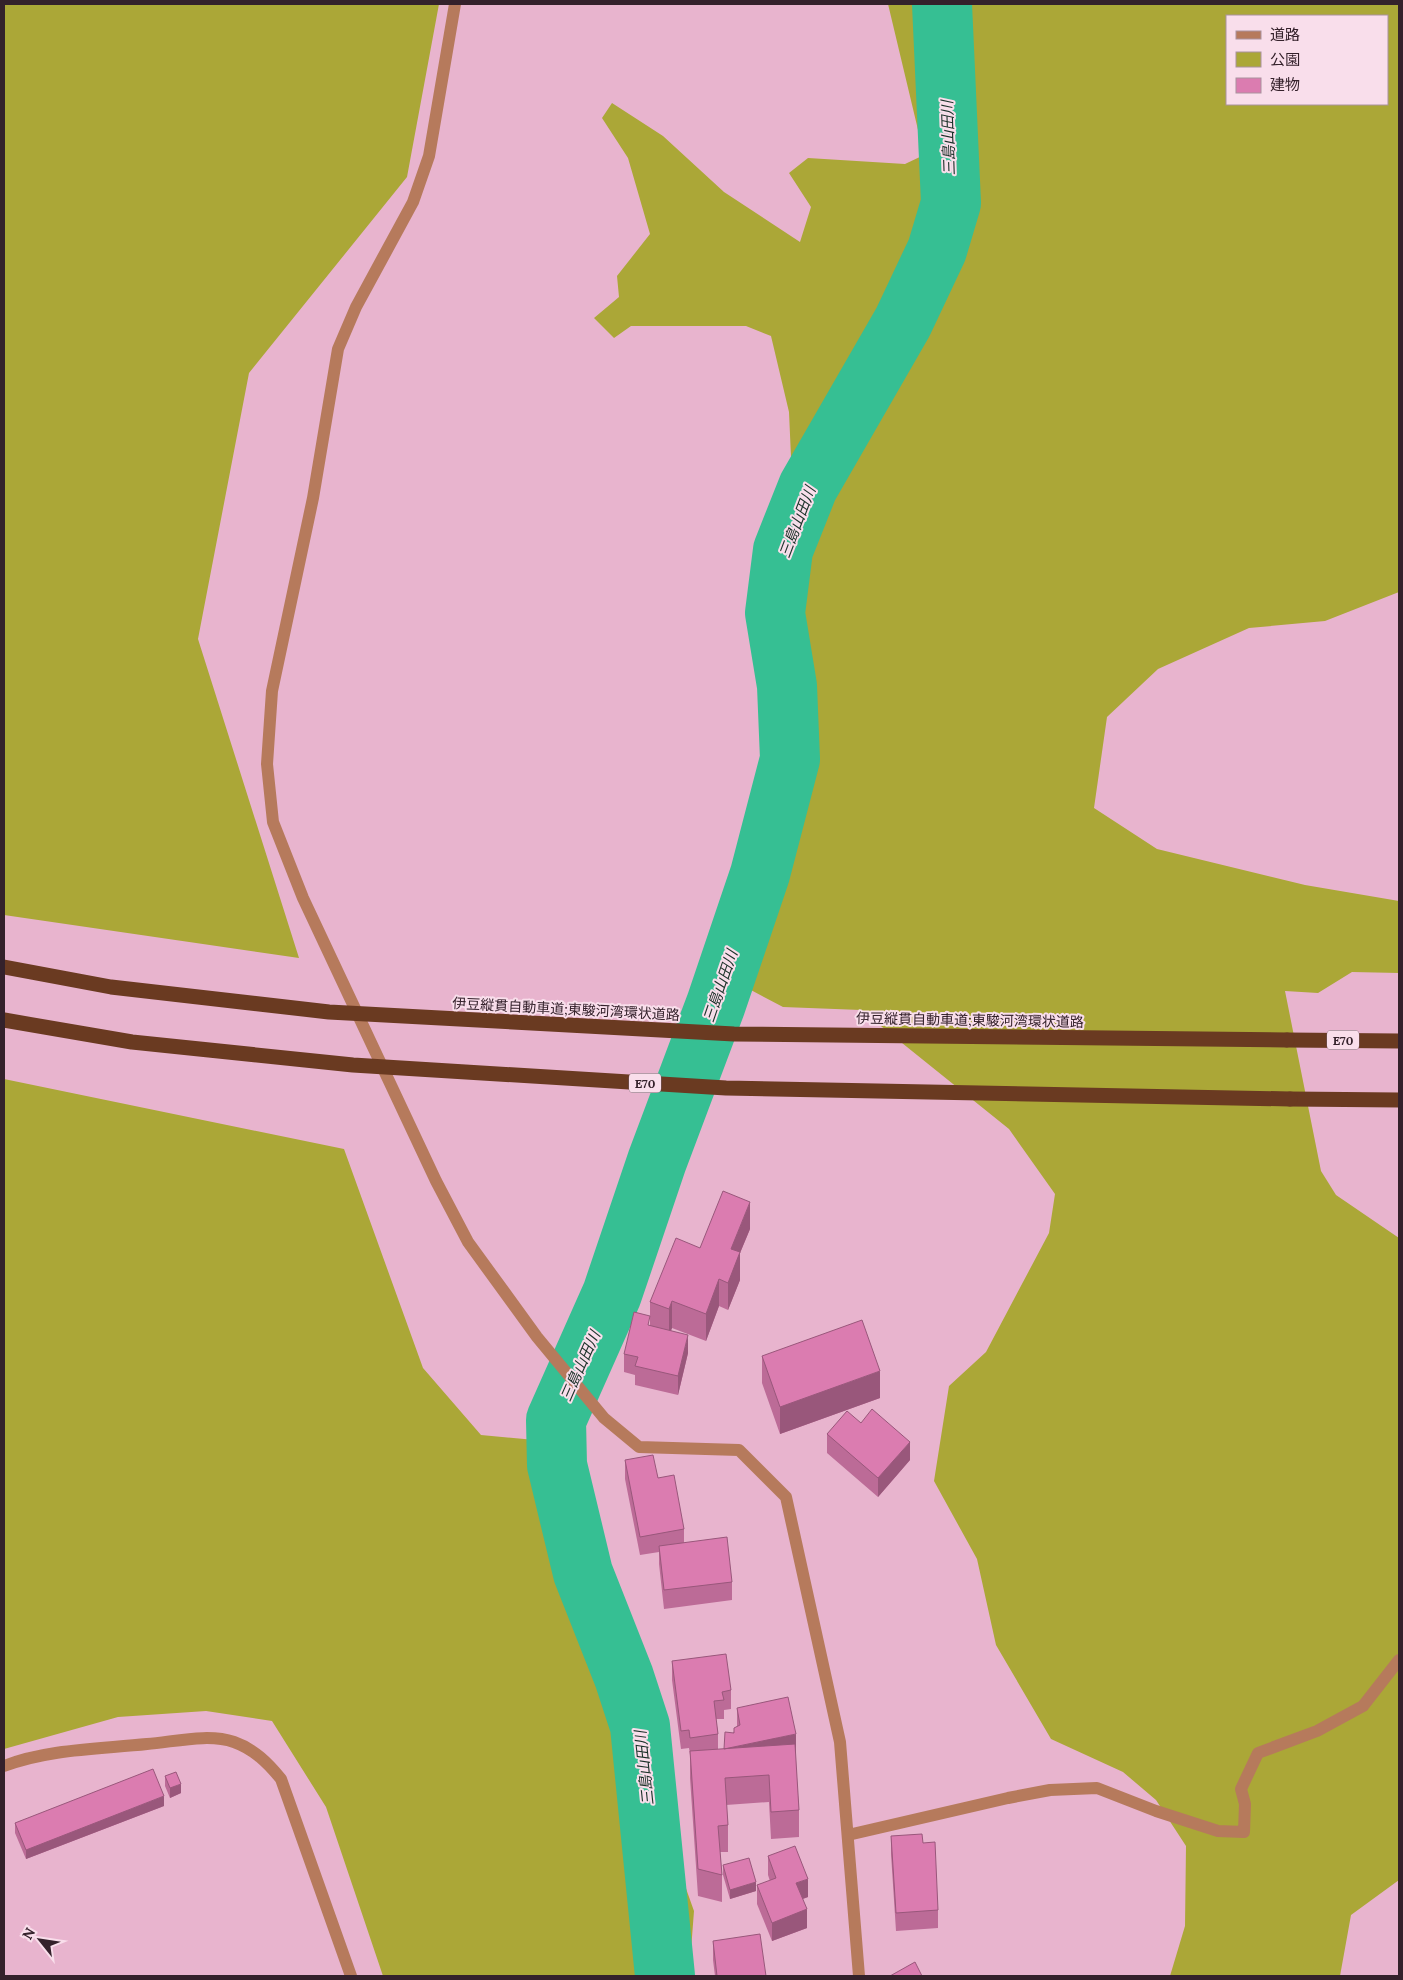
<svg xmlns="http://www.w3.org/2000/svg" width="1403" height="1980" font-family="Lora,'Noto Sans JP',serif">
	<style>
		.green { fill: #aba737; fill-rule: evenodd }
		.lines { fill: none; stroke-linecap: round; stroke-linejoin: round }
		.river { stroke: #36bf93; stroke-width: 60 }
		.street { stroke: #b67a5c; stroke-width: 12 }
		.highway { stroke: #6a3a21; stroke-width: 15 }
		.highway-bridge { stroke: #6a3a21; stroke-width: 15 }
		.wall { fill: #bc6b97 }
		.shaded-wall { fill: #99577b }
		.building { fill: #db7cb0; stroke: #99577b }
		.labels { text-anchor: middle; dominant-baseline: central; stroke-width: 4; stroke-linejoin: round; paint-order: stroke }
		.shield { fill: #f9deeb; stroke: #6f5a65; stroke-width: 1 }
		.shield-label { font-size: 12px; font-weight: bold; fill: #34212b }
		.street-label { font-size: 14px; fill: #34212b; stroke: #f9deeb }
		.water-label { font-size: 15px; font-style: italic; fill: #1a3028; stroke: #f9deeb }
	</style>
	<rect width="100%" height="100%" fill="#e8b4ce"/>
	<!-- green -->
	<path class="green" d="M4,4h435l-32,173 -158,196 -51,266 101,319 -295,-43z
		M888,4h511v588l-74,29 -76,7 -91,41 -51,48 -13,91 63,41 148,36 94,16v72l-47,-1 -34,21 -33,-2 36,180 15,24 63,43v642l-48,35 -11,61h-170l15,-50 1,-80 -30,-46 -33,-28 -72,-33 -55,-94 -19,-86 -43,-78 15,-95 37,-34 63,-119 6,-39 -46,-65 -148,-119 -78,-3 -34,-18 7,-35 18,-38v-79l25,-200 -10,-225 -18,-76 -25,-10h-115l-17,12 -20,-20 25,-21 -2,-21 33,-42 -22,-76 -26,-40 10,-15 51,33 61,56 76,50 11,-35 -22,-34 19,-15 97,6 19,-9zM1227,16h160v88h-160z
		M4,1079l340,70 79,219 58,67 54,5 33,117 126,354 -5,65h-306l-57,-169 -54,-86 -66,-10 -88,6 -114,32z"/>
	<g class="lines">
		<!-- river -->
		<path class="river" d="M665,1976l-25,-250 -16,-49 -41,-104 -26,-108 -1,-45 56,-126 45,-133 59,-157 44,-130 30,-115 -3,-73 -12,-73 8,-63 25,-63 95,-165 34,-72 14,-47 -9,-199"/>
		<!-- street -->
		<path class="street" d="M455,4l-26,152 -16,46 -57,105 -18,42 -25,149 -41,193 -5,73 6,58 30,76 133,283 32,61 69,95 67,81 35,29 100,3 47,47 54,245 19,234
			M4,1766c44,-17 96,-17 143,-22 27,-2 61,-11 87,-2 20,7 34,21 47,37l70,197
			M848,1835l160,-37 42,-8 47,-2 59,23 62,20 26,1 1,-28 -4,-15 17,-36 59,-22 46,-25 36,-46"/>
		<!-- highway -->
		<path class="highway" d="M1287,1040l112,1
			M1290,1099l109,1"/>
		<!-- highway-bridge -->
		<path class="highway-bridge" d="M4,967l107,20 218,25 405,22 553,6
			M4,1020l128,22 221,23 373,23 564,11"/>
	</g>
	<!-- wall -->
	<path class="wall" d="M750,1229l-10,24v27l-12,30 -9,-4 -13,35 -34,-13 -1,2 17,23 -10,42 -43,-10v-10l-11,-3v-18l26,-29v-23l50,-54z
		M762,1356l118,42 -100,36 -18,-51z
		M827,1434l83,26 -32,37 -51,-44z
		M625,1460l33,18 26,51v14l48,39v18l-68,9 -5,-45v-12l-19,3 -15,-76z
		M672,1661l59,29v19l-7,1v9h-8l2,15v16l6,-1 13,-23v-18l58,44 4,58v27l-28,2 -2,-37 -43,3 2,20v27h-8l2,23v27l-24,-6 -8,-118v-23l-1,-7 -8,1 -9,-69z
		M165,1776l16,17 -11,5 -5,-12z
		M164,1806l-138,53 -11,-26v-10z
		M891,1836l32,7 15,67v18l-42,3 -5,-77z
		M768,1856l40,41 -5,2 4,29 -35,13 -15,-37v-19l13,-4 -2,-6z
		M723,1865l33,26 -26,8 -7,-24z
		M713,1941l53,35h-51l-2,-16z"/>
	<!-- shaded-wall -->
	<path class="shaded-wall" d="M750,1202v27l-10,24v27l-12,30v-27l3,-34z
		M719,1279v27l-13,35v-27z
		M672,1301v27l-3,8v-27z
		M688,1335v18l-10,42v-19z
		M880,1371v27l-100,36v-27z
		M910,1442v18l-32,37v-19z
		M796,1734v18l-72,-3z
		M181,1784v9l-11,5v-10z
		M164,1796v10l-138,53v-9z
		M808,1879v18l-12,4v-18z
		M756,1882v9l-26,8v-9z
		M807,1909v19l-35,13v-18z"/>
	<!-- building -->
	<path class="building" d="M723,1191l27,11 -19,47 9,3 -12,31 -9,-4 -13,35 -34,-13 -3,8 -19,-7 26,-64 24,10z
		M634,1312l16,4 -2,9 40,10 -10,41 -43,-10 3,-9 -14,-3z
		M862,1320l18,51 -100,36 -18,-51z
		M872,1409l38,33 -32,36 -51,-44 20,-23 14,12z
		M653,1455l5,23 16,-3 10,54 -44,8 -15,-77z
		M727,1537l5,45 -68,8 -5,-44z
		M726,1654l5,36 -9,2 2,8 -10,1 4,33 -28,4 -1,-8 -8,1 -9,-70z
		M788,1697l8,37 -72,15 1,-17 9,1v-5l6,-3 -3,-17z
		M795,1744l4,66 -28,2 -2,-37 -44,3 3,47 -10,1 4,49 -24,-6 -8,-118z
		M153,1769l11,27 -138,54 -11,-27z
		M176,1772l5,12 -11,4 -5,-12z
		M922,1834l1,9 12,-1 3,68 -42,3 -5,-77z
		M795,1846l13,33 -12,4 11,26 -35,14 -15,-38 19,-7 -8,-22z
		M749,1858l7,24 -26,8 -7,-25z
		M760,1934l6,42h-49l-4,-35z
		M915,1962l7,14h-32z"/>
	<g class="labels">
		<!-- shield labels -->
		<g class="shield">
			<rect x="1327" y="1030.5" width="32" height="19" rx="4"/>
			<rect x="629" y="1073.5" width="32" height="19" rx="4"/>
		</g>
		<g class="shield-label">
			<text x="1343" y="1040">E70</text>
			<text x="645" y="1083">E70</text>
		</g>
		<!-- street labels -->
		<g class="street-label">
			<text transform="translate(566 1009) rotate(3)">伊豆縦貫自動車道;東駿河湾環状道路</text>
			<text transform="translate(970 1020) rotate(1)">伊豆縦貫自動車道;東駿河湾環状道路</text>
		</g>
		<!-- water labels -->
		<g class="water-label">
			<text transform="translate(948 138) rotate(-92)">三島山田川</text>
			<text transform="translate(797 522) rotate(-69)">三島山田川</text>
			<text transform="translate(720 986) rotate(-71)">三島山田川</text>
			<text transform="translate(580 1366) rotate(-66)">三島山田川</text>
			<text transform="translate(644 1768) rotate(-96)">三島山田川</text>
		</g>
	</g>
	<!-- border -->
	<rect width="1403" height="1980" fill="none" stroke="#34212b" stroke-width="10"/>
	<!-- legend -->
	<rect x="1226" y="15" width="162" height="90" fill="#f9deeb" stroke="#aa929e"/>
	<rect x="1236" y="31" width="25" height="8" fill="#b67a5c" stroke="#aa929e"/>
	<text x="1270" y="40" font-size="15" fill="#34212b">道路</text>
	<rect x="1236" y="52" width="25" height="15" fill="#aba737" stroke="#aa929e"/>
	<text x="1270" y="65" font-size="15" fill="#34212b">公園</text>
	<rect x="1236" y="78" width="25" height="15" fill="#db7cb0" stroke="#aa929e"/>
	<text x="1270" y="90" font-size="15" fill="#34212b">建物</text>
	<!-- north arrow -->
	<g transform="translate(40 1940) rotate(300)" stroke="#f9deeb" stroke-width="4" paint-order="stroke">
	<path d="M0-4L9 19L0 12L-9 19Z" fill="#34212b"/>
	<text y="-8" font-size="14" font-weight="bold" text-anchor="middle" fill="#34212b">N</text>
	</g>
</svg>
